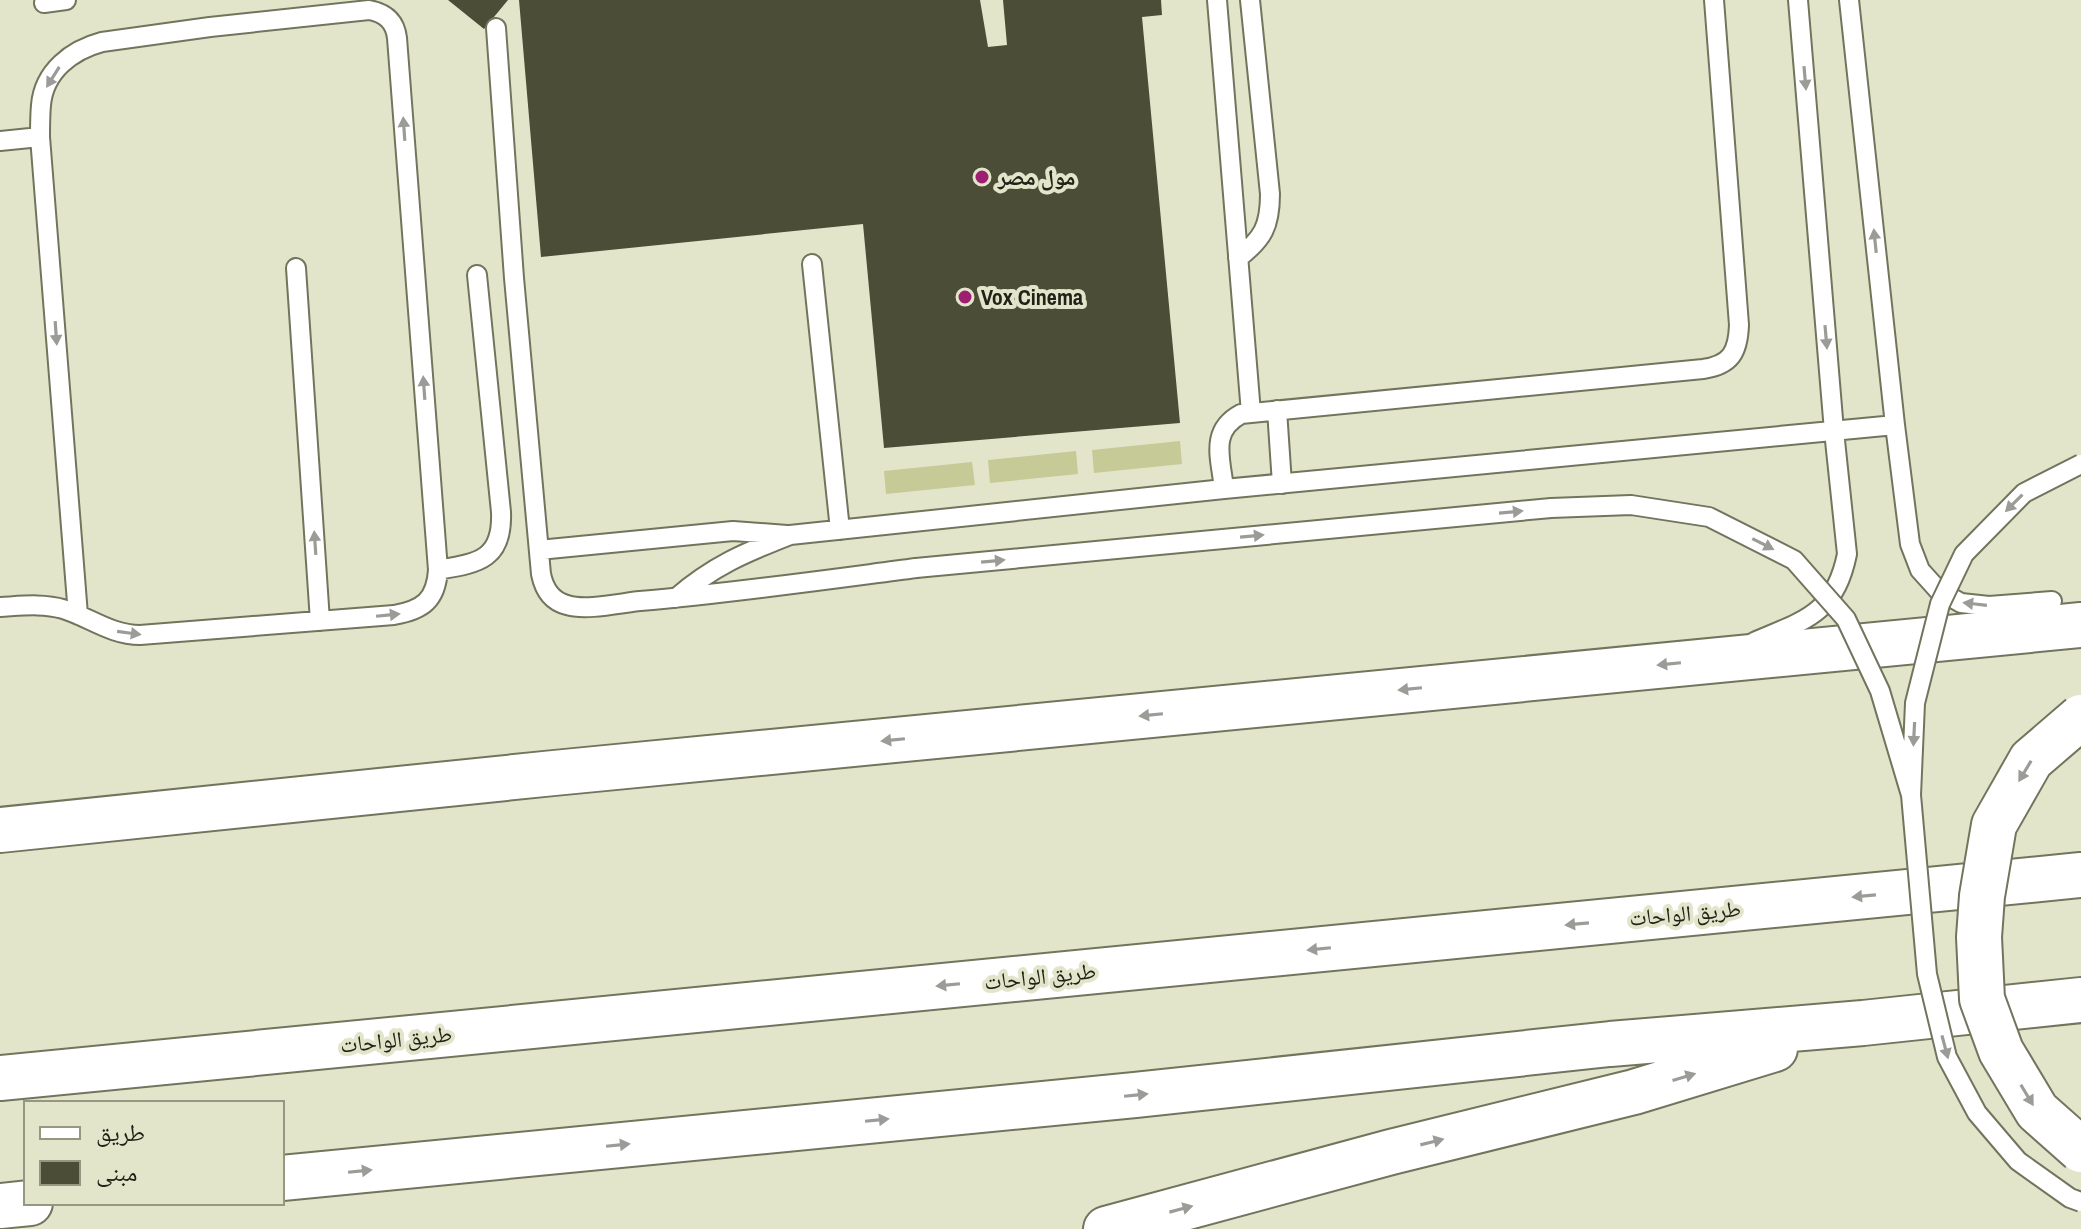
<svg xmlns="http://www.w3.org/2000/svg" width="2081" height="1229" font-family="'Archivo Narrow','Noto Naskh Arabic',sans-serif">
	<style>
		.green { fill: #c5ca96 }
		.building { fill: #4b4d37 }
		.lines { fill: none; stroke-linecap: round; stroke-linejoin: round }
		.lane-casing { stroke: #72745d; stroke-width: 22 }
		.primary-casing { stroke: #72745d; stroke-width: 48 }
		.highway-casing { stroke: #72745d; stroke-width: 48 }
		.lane { stroke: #fff; stroke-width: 18 }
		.primary { stroke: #fff; stroke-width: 44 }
		.highway { stroke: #fff; stroke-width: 44 }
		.lane-bridge-casing { stroke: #72745d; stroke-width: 22; stroke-linecap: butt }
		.primary-bridge-casing { stroke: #72745d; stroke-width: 48; stroke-linecap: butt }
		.lane-bridge { stroke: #fff; stroke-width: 18 }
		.primary-bridge { stroke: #fff; stroke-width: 44 }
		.oneway { fill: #9b9c97 }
		.poi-dot { fill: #9e1e71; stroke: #e3e5cb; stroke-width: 3 }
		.labels { text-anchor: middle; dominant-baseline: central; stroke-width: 8; stroke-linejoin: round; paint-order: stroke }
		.poi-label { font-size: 22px; font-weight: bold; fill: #212218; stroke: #e3e5cb; text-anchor: start }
		.street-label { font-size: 22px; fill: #212218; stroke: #e3e5cb }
	</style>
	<rect width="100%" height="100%" fill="#e3e5cb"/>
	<!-- green -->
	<path class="green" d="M1180,441l2,23 -88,9 -2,-23z
		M1076,451l2,23 -88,9 -2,-23z
		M972,462l3,23 -89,9 -2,-23z"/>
	<!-- building -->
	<path class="building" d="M448,0h60l-24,29z
		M519,0h461l8,47 19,-2 -4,-45h158l1,15 -20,2 38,406 -296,25 -21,-224 -322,33z"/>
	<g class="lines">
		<!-- lane casing -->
		<g class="lane-casing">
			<path id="lane" d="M1217,0l34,413
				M1849,0l46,425 15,119 10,26 18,20 23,13 28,3 63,-5
				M44,3l22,-3
				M496,28l18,250 27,296c3,15 10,27 26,31 19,6 53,-2 73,-4 92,-8 184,-21 276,-33
				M0,141l40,-4
				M1238,258c25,-19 32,-32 32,-64l-20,-194
				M812,264l28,266
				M296,268l24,353
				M1277,410l5,74
				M1224,489c-3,-30 -15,-58 17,-75l462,-45c28,-4 35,-17 36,-44l-25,-325
				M539,550l194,-19 54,4
				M438,570c40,-7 65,-10 63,-58l-24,-237
				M676,598c37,-32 68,-45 114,-63l434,-46 671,-64
				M0,607c20,-1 43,-4 63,2 26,8 48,26 77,26l254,-20c29,-5 42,-15 44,-45l-41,-532c-2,-17 -12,-25 -28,-28l-159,17 -108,15c-30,8 -58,29 -61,63 -1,11 -1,22 -1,32l38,478
				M1754,642c51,-22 81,-28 93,-88l-13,-123 -36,-431"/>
		</g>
		<!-- primary casing -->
		<g class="primary-casing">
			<path id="primary" d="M0,830l554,-57 1527,-148"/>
		</g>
		<!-- highway casing -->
		<g class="highway-casing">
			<path id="highway" d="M0,1078l2081,-203
				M282,1178l853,-83 475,-51 253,-21 218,-23
				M0,1206l30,-3
				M1106,1229l285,-77 243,-60 141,-43"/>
		</g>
		<!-- lane -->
		<use href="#lane" class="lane"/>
		<!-- primary -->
		<use href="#primary" class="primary"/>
		<!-- highway -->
		<use href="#highway" class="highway"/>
		<!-- lane-bridge casing -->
		<g class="lane-bridge-casing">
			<path id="lane-bridge" d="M2081,464l-57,29 -60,61 -24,50 -25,99 -4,92 16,179 20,83 30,56 41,48 52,37 11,4
				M916,568l635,-60 80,-3 78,12 85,43 52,59 34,72 31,104"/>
		</g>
		<!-- primary-bridge casing -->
		<g class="primary-bridge-casing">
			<path id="primary-bridge" d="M2081,717l-50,43 -37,65 -12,71 -3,41 3,62 19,52 36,60 44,39"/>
		</g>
		<!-- lane-bridge -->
		<use href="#lane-bridge" class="lane-bridge"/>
		<!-- primary-bridge -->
		<use href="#primary-bridge" class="primary-bridge"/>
	</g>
	<!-- one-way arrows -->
	<defs><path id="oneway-solid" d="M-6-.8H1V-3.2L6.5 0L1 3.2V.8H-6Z" transform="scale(2)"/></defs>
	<g class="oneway">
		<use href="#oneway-solid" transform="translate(53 77) rotate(122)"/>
		<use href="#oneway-solid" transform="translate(1805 78) rotate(85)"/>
		<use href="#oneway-solid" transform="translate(404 129) rotate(-94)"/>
		<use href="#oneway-solid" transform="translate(1875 241) rotate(-96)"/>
		<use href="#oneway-solid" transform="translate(56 333) rotate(86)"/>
		<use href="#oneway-solid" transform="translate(1826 337) rotate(85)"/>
		<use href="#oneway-solid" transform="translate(424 388) rotate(-94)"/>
		<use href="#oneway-solid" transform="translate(2014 503) rotate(135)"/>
		<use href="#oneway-solid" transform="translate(1511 512) rotate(-5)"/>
		<use href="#oneway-solid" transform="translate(1252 536) rotate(-5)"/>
		<use href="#oneway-solid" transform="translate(315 543) rotate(-94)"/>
		<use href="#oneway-solid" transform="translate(1763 544) rotate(27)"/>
		<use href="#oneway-solid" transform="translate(993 561) rotate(-5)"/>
		<use href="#oneway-solid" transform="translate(1975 604) rotate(-173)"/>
		<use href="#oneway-solid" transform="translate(388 615) rotate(-6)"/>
		<use href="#oneway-solid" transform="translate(129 633) rotate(8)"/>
		<use href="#oneway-solid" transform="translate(1669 664) rotate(174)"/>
		<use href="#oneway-solid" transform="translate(1410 689) rotate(174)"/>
		<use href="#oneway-solid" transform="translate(1151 715) rotate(174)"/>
		<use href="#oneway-solid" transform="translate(1914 734) rotate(93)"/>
		<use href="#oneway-solid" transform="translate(893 740) rotate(174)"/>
		<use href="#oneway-solid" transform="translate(2025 771) rotate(121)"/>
		<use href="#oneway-solid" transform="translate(1864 896) rotate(175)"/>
		<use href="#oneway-solid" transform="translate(1577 924) rotate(175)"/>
		<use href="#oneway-solid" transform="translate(1319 949) rotate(174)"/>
		<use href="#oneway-solid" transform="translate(948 985) rotate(174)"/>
		<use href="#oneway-solid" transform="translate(1945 1047) rotate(75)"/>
		<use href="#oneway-solid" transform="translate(1684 1077) rotate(-17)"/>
		<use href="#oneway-solid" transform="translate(1136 1095) rotate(-6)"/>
		<use href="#oneway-solid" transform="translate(2027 1095) rotate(59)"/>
		<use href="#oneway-solid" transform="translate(877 1120) rotate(-6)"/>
		<use href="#oneway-solid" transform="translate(1432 1142) rotate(-14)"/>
		<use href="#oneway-solid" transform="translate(618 1145) rotate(-6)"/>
		<use href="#oneway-solid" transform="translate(360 1171) rotate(-6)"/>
		<use href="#oneway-solid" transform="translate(1181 1209) rotate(-15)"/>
	</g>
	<!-- markers -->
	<g class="poi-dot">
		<circle cx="982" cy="177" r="8"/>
		<circle cx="965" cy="297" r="8"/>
	</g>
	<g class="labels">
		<!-- poi labels -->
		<g class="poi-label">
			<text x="998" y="177">مول مصر</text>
			<text x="981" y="297">Vox Cinema</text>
		</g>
		<!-- street labels -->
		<g class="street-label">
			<text transform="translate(1685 913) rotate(-5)">طريق الواحات</text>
			<text transform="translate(1040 976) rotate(-6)">طريق الواحات</text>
			<text transform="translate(396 1039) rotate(-6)">طريق الواحات</text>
		</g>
	</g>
	<!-- legend -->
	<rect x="24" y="1101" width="260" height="104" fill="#e3e5cb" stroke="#959783" stroke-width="2"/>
	<rect x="40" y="1127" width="40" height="12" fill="#ffffff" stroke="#959783" stroke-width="2"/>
	<text x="96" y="1141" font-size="24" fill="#212218">طريق</text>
	<rect x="40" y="1161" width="40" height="24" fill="#4b4d37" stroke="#959783" stroke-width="2"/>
	<text x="96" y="1181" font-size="24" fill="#212218">مبنى</text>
</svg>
